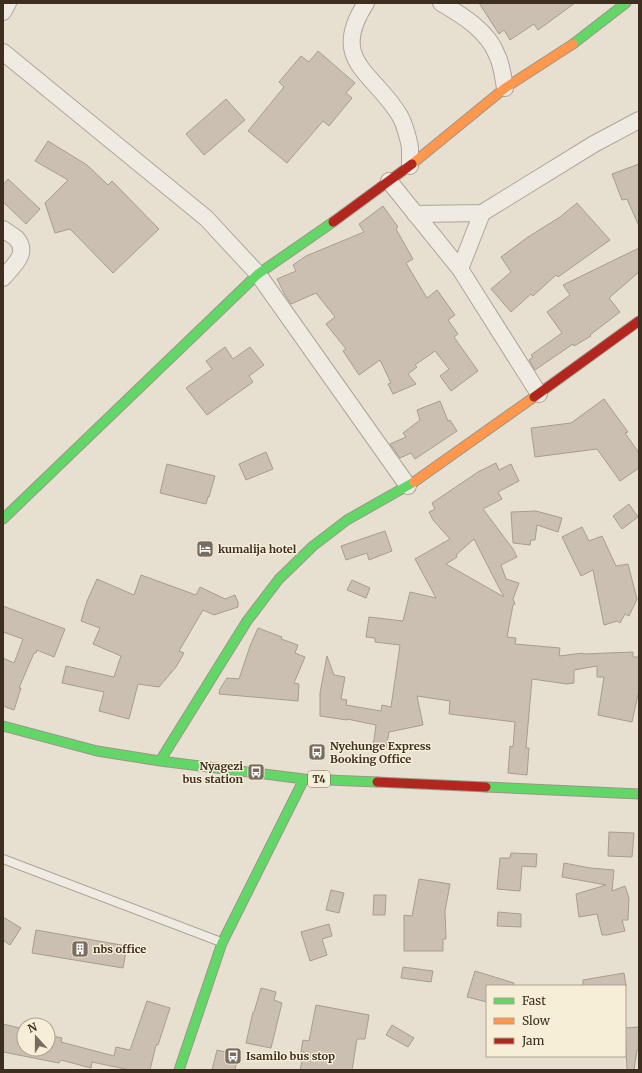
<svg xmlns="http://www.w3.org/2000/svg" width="642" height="1073" font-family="Merriweather,serif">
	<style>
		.building { fill: #cbbfb2; stroke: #a89c90; fill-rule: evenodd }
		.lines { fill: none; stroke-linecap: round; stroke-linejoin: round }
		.lane-casing { stroke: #ada599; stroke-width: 10 }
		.street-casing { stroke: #ada599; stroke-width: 18 }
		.fast-casing { stroke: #9c958a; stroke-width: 11 }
		.slow-casing { stroke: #9c958a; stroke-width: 11 }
		.jam-casing { stroke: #9c958a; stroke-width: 11 }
		.lane { stroke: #efebe3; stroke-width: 8 }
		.street { stroke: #efebe3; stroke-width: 16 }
		.fast { stroke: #63d668; stroke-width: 9 }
		.slow { stroke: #ff974d; stroke-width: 9 }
		.jam { stroke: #b3261e; stroke-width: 9 }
		.labels { text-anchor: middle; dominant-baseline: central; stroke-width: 3; stroke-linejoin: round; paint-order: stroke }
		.shield { fill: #f7eed8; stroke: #756857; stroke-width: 1 }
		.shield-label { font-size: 10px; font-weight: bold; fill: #3d2e20 }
		.poi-label { font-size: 11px; font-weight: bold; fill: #3d2e20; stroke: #f7eed8; text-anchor: start }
	</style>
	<rect width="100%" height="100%" fill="#e7e0d1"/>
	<!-- building -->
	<path class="building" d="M479,3h96l-37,27 -4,-6 -24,16 -6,-10 -5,4z
		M318,51l37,32 -9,10 6,5 -23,28 -6,-5 -36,42 -39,-32 36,-44 -5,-5 22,-26 8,6z
		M226,99l19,21 -41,35 -18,-21z
		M48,141l39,24 21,20 4,-4 47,48 -46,44 -43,-44 -15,4 -10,-30 23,-23 -33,-19z
		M639,164v62l-12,-27 -5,1 -10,-26z
		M8,179l32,30 -14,15 -23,-22v-17z
		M577,203l33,37 -52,37 -2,-2 -23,21 -2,-2 -20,18 -20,-23 20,-17 -10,-15 27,-20 32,-20z
		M383,206l15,21 -2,2 17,30 -7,4 21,35 10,-8 18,25 -7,5 10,14 -4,3 24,34 -27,20 -11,-15 9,-7 -14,-18 -20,14 2,2 -9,7 8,10 -23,10 -5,-10 3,-1 -11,-23 -21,15 -16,-24 3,-2 -20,-25 9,-7 -19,-24 -25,11 -6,-9 -8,-16 19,-8 -3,-6 13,-9 58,-24 -5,-8z
		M639,248v24l-30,26 11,14 -30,23 1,1 -17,10 -1,-2 -38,26 -6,-10 4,-3 -2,-2 31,-22 -15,-21 23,-17 -7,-10z
		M225,347l8,12 17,-12 14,18 -15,11 4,6 -46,33 -21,-27 26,-19 -6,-8z
		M604,399l24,33 -3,1 14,20v15l-19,13 -23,-32 -62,8 -4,-29 40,-5z
		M440,401l8,20 2,-1 7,11 -42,28 -4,-6 -11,5 -10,-14 16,-7 -3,-4 17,-13 -3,-10z
		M266,452l7,17 -27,11 -7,-16z
		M496,463l3,7 12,-6 8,17 -21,11 4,7 -19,10 30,40 4,8 -16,8 5,14 13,4 -6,16 2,5 -2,1 -6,32 9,1 -1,6 45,4 -1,8 24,-3v1l50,-2v5h6v33l-7,32 -34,-7 6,-38h-7v-11l-23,4v13l-7,1 -35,-5 -6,69h3l-2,27 -19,-2 2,-27 3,1 2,-25 -66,-8 1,-13 -33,-5 6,29 -34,7 -3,17 -13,-2 3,-22 -29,-6v1l-27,-4v-23l7,-37 7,19 11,2 -4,22 6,1 -1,5 35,6 1,-6 9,2 9,-62 -25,-3v-4l-9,-1 3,-20 34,4 7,-29 26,6 -21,-39 35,-20 -17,-19 -4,-8 6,-3 -3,-6 46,-31zM474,539l23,45 7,13 -58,-33 11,-7 -1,-2z
		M167,464l48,12 -6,21h-1l-2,7 -46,-11z
		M629,504l9,13 -16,12 -9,-13z
		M536,511l26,7 -4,14 -21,-7 -2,15h-4l-1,5 -17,-2 -2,-31z
		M582,527l7,14 13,-5 14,30 12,-2 9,35 -8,17 -4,-2 -5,9 -3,-2 -13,4 -11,-55 -12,6 -19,-39z
		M385,531l7,20 -23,9 -2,-7 -21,7 -5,-14z
		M141,575l55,20 4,-8 25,12 10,-4 3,7v5l-24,8 -11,-5 -24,41 5,2 -8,14 -17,20 -21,-3 -9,35 -30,-8 5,-19 -42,-9 4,-17 48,11 7,-21 -28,-12 7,-16 -19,-7 6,-20 10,-22 37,16z
		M352,580l18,8 -4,10 -19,-8z
		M3,606l62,23 -11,28 -17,-7 -1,3h-2l-15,35h2l-7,22 -11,-4v-48l11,5 9,-24 -20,-7z
		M258,628l24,9 -1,2 17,6 -3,8 10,4 -11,26 5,1 -1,17 -79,-7 1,-5 7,-11 12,1 11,-33z
		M609,832l25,1 -2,24 -24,-1z
		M511,853l26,1 -1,13 -14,-1 -2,25 -23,-2 3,-31h10z
		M564,863l26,5 24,2 -2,21 13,-5 4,12 -1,22h-6l3,11 -18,4h-5l-5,-21 -18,3 -3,-23 30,-9 -44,-8z
		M419,879l31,5 -5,27 1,28h-3v12h-39v-36l8,1z
		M331,890l13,3 -5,20 -13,-3z
		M374,895h12l-1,20h-12z
		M498,912l23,2v13l-24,-1z
		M3,917l18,11 -11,17 -7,-5z
		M329,924l3,12 -10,3 5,16 -17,6 -9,-29z
		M36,930l91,16 -4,22 -91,-15z
		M403,967l30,4 -2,11 -30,-4z
		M475,971l39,12 -1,3h-26v16l-20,-5z
		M624,973l2,13h-43v-6z
		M261,988l15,4 -2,8 8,3 -11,45 -25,-5 7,-31h1z
		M147,1001l23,7 -12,37h-2l-6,25h-20l-38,-8 -1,6 -30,-8 -2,3 -56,-11v-28l21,5v20h24v-14l14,3 -1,4 53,14 2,-9 14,3z
		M316,1005l53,10 -4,24h-8l-5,31h-52l4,-18h-3l2,-12 6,1z
		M392,1025l22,13 -6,9 -22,-12z
		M639,1027v23h-2l-3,20h-7l-2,-42z
		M217,1050l21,5 -3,15h-23z"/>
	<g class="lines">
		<!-- lane casing -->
		<g class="lane-casing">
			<path id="lane" d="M3,859l218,83"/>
		</g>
		<!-- street casing -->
		<g class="street-casing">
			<path id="street" d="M366,3c-38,58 8,69 34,113 4,7 9,24 10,32 0,6 0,12 0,18
				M441,3c21,12 47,28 56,52 5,10 6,22 8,33
				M3,12l5,-9
				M3,52l203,166 52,56 150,212
				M389,181l71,88 79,125
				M415,214l67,-1
				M3,229c4,3 9,6 13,9 14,15 -3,28 -13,40
				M460,269l22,-56 112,-69 45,-24"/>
		</g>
		<!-- fast casing -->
		<g class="fast-casing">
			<path id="fast" d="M573,44l53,-41
				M3,519l255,-245 75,-52
				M3,726l94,25 63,10 144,18 73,3
				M160,761l87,-140 32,-42 34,-33 34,-26 67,-38
				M486,787l153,7
				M179,1070l43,-127 82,-164"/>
		</g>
		<!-- slow casing -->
		<g class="slow-casing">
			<path id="slow" d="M412,164l93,-76 68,-44
				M414,482l120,-85"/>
		</g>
		<!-- jam casing -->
		<g class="jam-casing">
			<path id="jam" d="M333,222l79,-58
				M534,397l105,-76
				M377,782l109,5"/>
		</g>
		<!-- lane -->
		<use href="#lane" class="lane"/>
		<!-- street -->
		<use href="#street" class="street"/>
		<!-- fast -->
		<use href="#fast" class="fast"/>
		<!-- slow -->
		<use href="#slow" class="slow"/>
		<!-- jam -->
		<use href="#jam" class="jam"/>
	</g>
	<!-- icons -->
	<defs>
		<g id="hotel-square" transform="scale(0.9)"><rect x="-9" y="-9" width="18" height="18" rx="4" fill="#786c5e" stroke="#f7eed8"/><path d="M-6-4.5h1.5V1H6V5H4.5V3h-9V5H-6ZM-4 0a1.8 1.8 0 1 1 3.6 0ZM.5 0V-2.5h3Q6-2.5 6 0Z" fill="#fff"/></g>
		<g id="bus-square" transform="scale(0.9)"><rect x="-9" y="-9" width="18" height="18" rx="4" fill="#786c5e" stroke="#f7eed8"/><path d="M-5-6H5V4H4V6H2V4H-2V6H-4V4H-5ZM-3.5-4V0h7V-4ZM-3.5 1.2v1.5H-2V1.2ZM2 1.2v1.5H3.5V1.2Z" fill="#fff"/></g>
		<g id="building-square" transform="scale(0.9)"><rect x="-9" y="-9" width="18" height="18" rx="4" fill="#786c5e" stroke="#f7eed8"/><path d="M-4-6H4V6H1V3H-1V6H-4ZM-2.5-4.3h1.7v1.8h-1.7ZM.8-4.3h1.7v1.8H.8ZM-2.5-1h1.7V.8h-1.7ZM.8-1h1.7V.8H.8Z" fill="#fff"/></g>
	</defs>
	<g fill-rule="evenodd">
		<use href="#hotel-square" x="205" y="549"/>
		<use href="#bus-square" x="317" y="752"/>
		<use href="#bus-square" x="256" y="772"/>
		<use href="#building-square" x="80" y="949"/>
		<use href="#bus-square" x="233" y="1056"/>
	</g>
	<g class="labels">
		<!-- shield labels -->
		<rect class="shield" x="308" y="771" width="22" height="16" rx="3"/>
		<g class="shield-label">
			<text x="319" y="779">T4</text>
		</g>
		<!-- poi labels -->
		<g class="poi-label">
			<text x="218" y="549">kumalija hotel</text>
			<text x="330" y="746">Nyehunge Express<tspan x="330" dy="13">Booking Office</tspan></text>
			<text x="243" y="766" text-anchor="end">Nyagezi<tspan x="243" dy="13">bus station</tspan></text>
			<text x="93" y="949">nbs office</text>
			<text x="246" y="1056">Isamilo bus stop</text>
		</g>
	</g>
	<!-- border -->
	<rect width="642" height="1073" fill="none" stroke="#3d2e20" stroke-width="8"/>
	<!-- legend -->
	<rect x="486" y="985" width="140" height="72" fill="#f7eed8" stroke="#ada18e"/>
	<rect x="494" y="998" width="20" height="6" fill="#63d668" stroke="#ada18e"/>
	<text x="522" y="1005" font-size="12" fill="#3d2e20">Fast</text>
	<rect x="494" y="1018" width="20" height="6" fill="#ff974d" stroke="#ada18e"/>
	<text x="522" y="1025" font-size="12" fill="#3d2e20">Slow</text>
	<rect x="494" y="1038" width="20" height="6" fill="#b3261e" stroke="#ada18e"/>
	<text x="522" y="1045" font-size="12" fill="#3d2e20">Jam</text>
	<!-- north arrow -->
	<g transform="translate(36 1037) rotate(339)"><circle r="19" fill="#f7eed8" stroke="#ada18e"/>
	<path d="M0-3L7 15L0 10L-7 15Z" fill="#786c5e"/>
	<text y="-6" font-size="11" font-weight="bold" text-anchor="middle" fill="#3d2e20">N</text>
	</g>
</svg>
